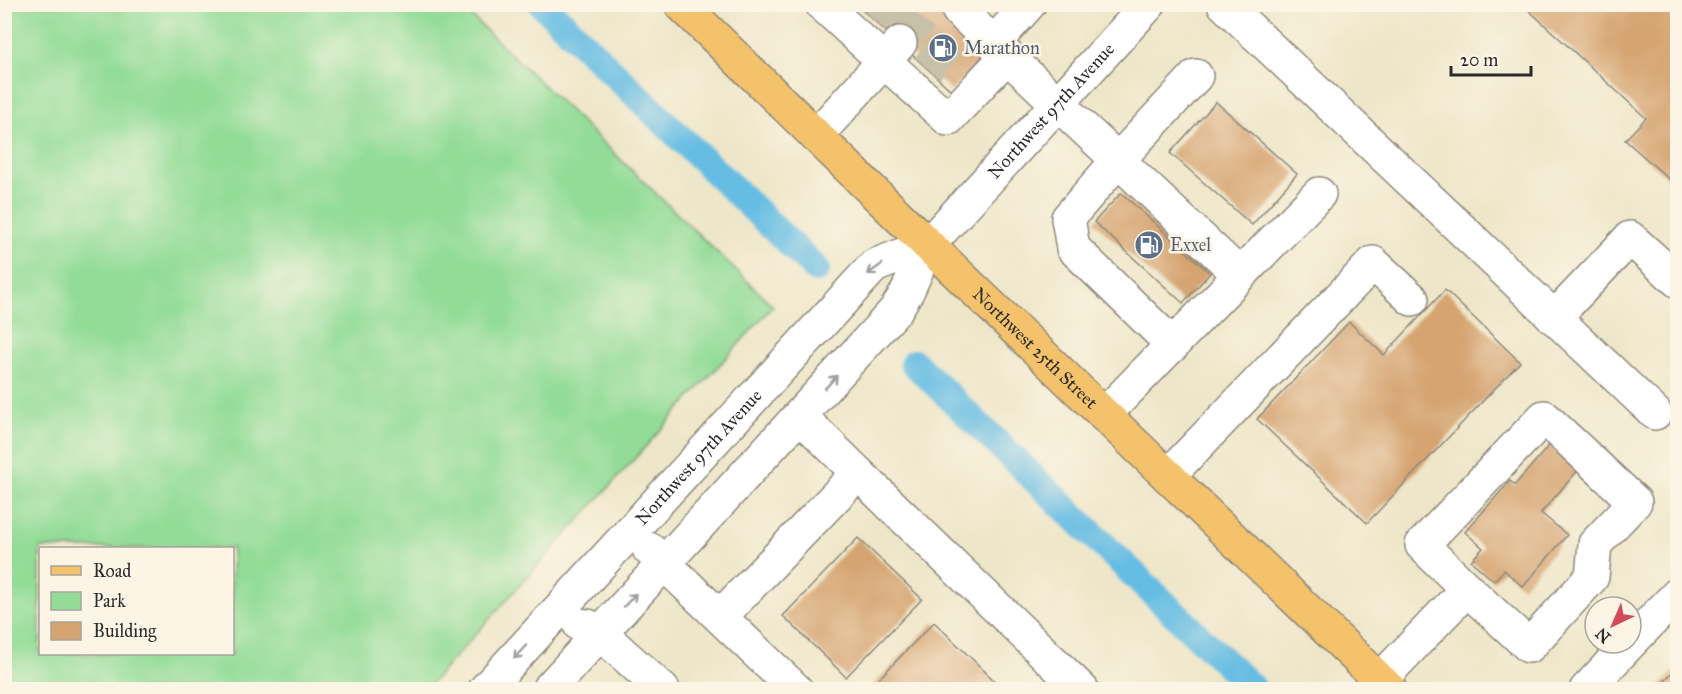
<svg xmlns="http://www.w3.org/2000/svg" width="1682" height="694" font-family="'IM FELL Great Primer',serif">
	<style>
		.green { fill: #93dc97; stroke: #5f8461; stroke-width: 1.5; fill-rule: evenodd }
		.lines { fill: none; stroke-linecap: round; stroke-linejoin: round }
		.canal { stroke: #66bde3; stroke-width: 28 }
		.building { fill: #d5a471 }
		.minor-tunnel { stroke: #c7c1a9; stroke-width: 33; stroke-dasharray: 33 16; stroke-linecap: butt }
		.minor-casing { stroke: #8c887a; stroke-width: 36 }
		.major-casing { stroke: #8c887a; stroke-width: 36 }
		.minor { stroke: #fff; stroke-width: 33 }
		.major { stroke: #f4c26a; stroke-width: 33 }
		.oneway { stroke: #a0a0a0 }
		.labels { text-anchor: middle; dominant-baseline: central; stroke-width: 5; stroke-linejoin: round; paint-order: stroke }
		.service-label { font-size: 18px; fill: #4e5e75; stroke: #fcf5e5; text-anchor: start }
		.street-label { font-size: 18px; fill: #2b2b2b; stroke: #fcf5e5 }
	</style>
	<rect width="100%" height="100%" fill="#fcf5e5"/>
	<filter id="ink" filterUnits="userSpaceOnUse"><feTurbulence type="fractalNoise" baseFrequency=".0167" numOctaves="2"/><feDisplacementMap in="SourceGraphic" scale="12" xChannelSelector="R" yChannelSelector="G"/><feConvolveMatrix kernelMatrix="1 2 1 2 8 2 1 2 1" color-interpolation-filters="sRGB"/></filter>
	<filter id="wash" filterUnits="userSpaceOnUse"><feTurbulence type="fractalNoise" baseFrequency=".008" numOctaves="4" result="noise"/><feDisplacementMap in="SourceGraphic" scale="24" xChannelSelector="R" yChannelSelector="G"/><feGaussianBlur stdDeviation="1.35" result="paint"/><feColorMatrix in="noise" values="0 0 0 0 0 0 0 0 0 0 0 0 0 0 0 0 0 1.4 0 .05"/><feComposite in="paint" operator="in"/></filter>
	<g filter="url(#wash)">
		<rect width="100%" height="100%" fill="#eee6c8"/>
		<!-- green -->
		<path class="green" d="M4,5h456l313,301 -347,383h-421zM40,548h192v106h-192z"/>
		<g class="lines">
			<!-- canal -->
			<path class="canal" d="M542,4l274,265
				M914,363l340,327"/>
		</g>
		<g id="blocks">
			<!-- building -->
			<path class="building" d="M856,4h109l21,48 -34,39z
				M1522,4h156v183l-53,-47 21,-22z
				M1216,102l81,72 -45,51 -82,-72z
				M1121,193l89,80 -27,30 -89,-81z
				M1445,290l75,72 -153,161 -110,-104 92,-97 35,33z
				M1551,443l29,25 -39,45 26,22 -44,52 -19,-17 -10,11 -23,-20 12,-13 -18,-16 45,-51 5,4z
				M858,538l64,61 -76,78 -63,-61z
				M934,622l70,68h-136z
				M1678,666v24h-22z"/>
		</g>
	</g>
	<g filter="url(#ink)">
		<use href="#blocks" fill-opacity="0" stroke="#8c887a" stroke-width="1.5"/>
		<g class="lines">
			<!-- minor-tunnel -->
			<path class="minor-tunnel" d="M877,23l17,-19
				M900,43l35,-39
				M927,68l34,-38"/>
			<!-- minor casing -->
			<g class="minor-casing">
				<g id="minor">
					<path d="M1224,4l431,409"/>
					<path d="M959,11l35,32"/>
					<path d="M900,43l-16,18 64,58 59,-63 233,219"/>
					<path d="M1007,56l-13,-13 35,-39"/>
					<path d="M816,136l68,-75 -62,-57"/>
					<path d="M1554,318l76,-80 48,43"/>
					<path d="M1173,345l-100,-97 -5,-30 50,-58 78,-84"/>
					<path d="M1104,415l215,-221"/>
					<path d="M800,416l58,57"/>
					<path d="M1168,476l205,-213 39,36"/>
					<path d="M649,549l147,141"/>
					<path d="M720,617l138,-144 224,217"/>
					<path d="M580,625l8,1 12,7 63,57"/>
					<path d="M1631,642l47,-48"/>
					<path d="M1380,680l87,-91 -45,-44 122,-128 91,85 -40,42 -3,33 -63,69 -62,-57"/>
					<path id="s1" d="M485,690l389,-424 54,-21"/>
					<path id="s2" d="M548,690l347,-379 12,-19 21,-47 221,-241"/>
					<path d="M1586,690l44,-47"/>
				</g>
			</g>
			<!-- major casing -->
			<g class="major-casing">
				<g id="major">
					<path id="s3" d="M681,4l247,241 462,445"/>
				</g>
			</g>
			<!-- minor -->
			<use href="#minor" class="minor"/>
			<!-- major -->
			<use href="#major" class="major"/>
		</g>
		<!-- one-way arrows -->
		<defs><path id="oneway-shaft" d="M-6 0H5M1.5-3L5.5 0L1.5 3" fill="none" stroke-width="1.6" stroke-linecap="round" stroke-linejoin="round" transform="scale(1.5)"/></defs>
		<g class="oneway">
			<use href="#oneway-shaft" transform="translate(875 269) rotate(145)"/>
			<use href="#oneway-shaft" transform="translate(831 382) rotate(-47)"/>
			<use href="#oneway-shaft" transform="translate(630 600) rotate(-47)"/>
			<use href="#oneway-shaft" transform="translate(520 652) rotate(133)"/>
		</g>
	</g>
	<!-- icons -->
	<defs>
		<g id="fuel-disc" transform="scale(1.5)"><circle r="9.5" fill="#5c6f8a" stroke="#fcf5e5"/><path d="M-5.5-6h7V0h2V4h1.3V-2.5L3-4.5l.8-.8L6-3V5H2.5V1h-1V6h-7ZM-4.2-4.7v3.2H.2V-4.7Z" fill="#fff"/></g>
	</defs>
	<g fill-rule="evenodd">
		<use href="#fuel-disc" x="943" y="48"/>
		<use href="#fuel-disc" x="1149" y="245"/>
	</g>
	<g class="labels">
		<!-- service labels -->
		<g class="service-label">
			<text x="964" y="48">Marathon</text>
			<text x="1170" y="245">Exxel</text>
		</g>
		<!-- street labels -->
		<g class="street-label">
			<text stroke="none"><textPath href="#s2" startOffset="770">Northwest 97th Avenue</textPath></text>
			<text stroke="none"><textPath href="#s3" startOffset="494">Northwest 25th Street</textPath></text>
			<text stroke="none"><textPath href="#s1" startOffset="316">Northwest 97th Avenue</textPath></text>
		</g>
	</g>
	<!-- margin -->
	<rect width="1682" height="694" fill="none" stroke="#fcf5e5" stroke-width="24"/>
	<!-- legend -->
	<rect x="39" y="547" width="195" height="108" fill="#fcf5e5" stroke="#a8a49b" stroke-width="1.5"/>
	<rect x="51" y="566" width="30" height="9" fill="#f4c26a" stroke="#a8a49b" stroke-width="1.5"/>
	<text x="93" y="577" font-size="18" fill="#2b2b2b">Road</text>
	<rect x="51" y="592" width="30" height="18" fill="#93dc97" stroke="#a8a49b" stroke-width="1.5"/>
	<text x="93" y="607" font-size="18" fill="#2b2b2b">Park</text>
	<rect x="51" y="622" width="30" height="18" fill="#d5a471" stroke="#a8a49b" stroke-width="1.5"/>
	<text x="93" y="637" font-size="18" fill="#2b2b2b">Building</text>
	<!-- north arrow -->
	<g transform="translate(1613 625) rotate(224)"><circle r="28" fill="#fcf5e5" stroke="#a8a49b" stroke-width="1.5"/>
	<path d="M0-4.5L10 22L0 15L-10 22Z" fill="#d1495b"/>
	<text y="-9" font-size="16" font-weight="bold" text-anchor="middle" fill="#2b2b2b">N</text>
	</g>
	<!-- scale -->
	<path d="M1451 66v9h80v-9" fill="none" stroke="#2b2b2b" stroke-width="3"/>
	<text x="1460" y="66" font-size="18" fill="#2b2b2b" stroke="#fcf5e5" stroke-width="4.5" paint-order="stroke">20 m</text>
</svg>
